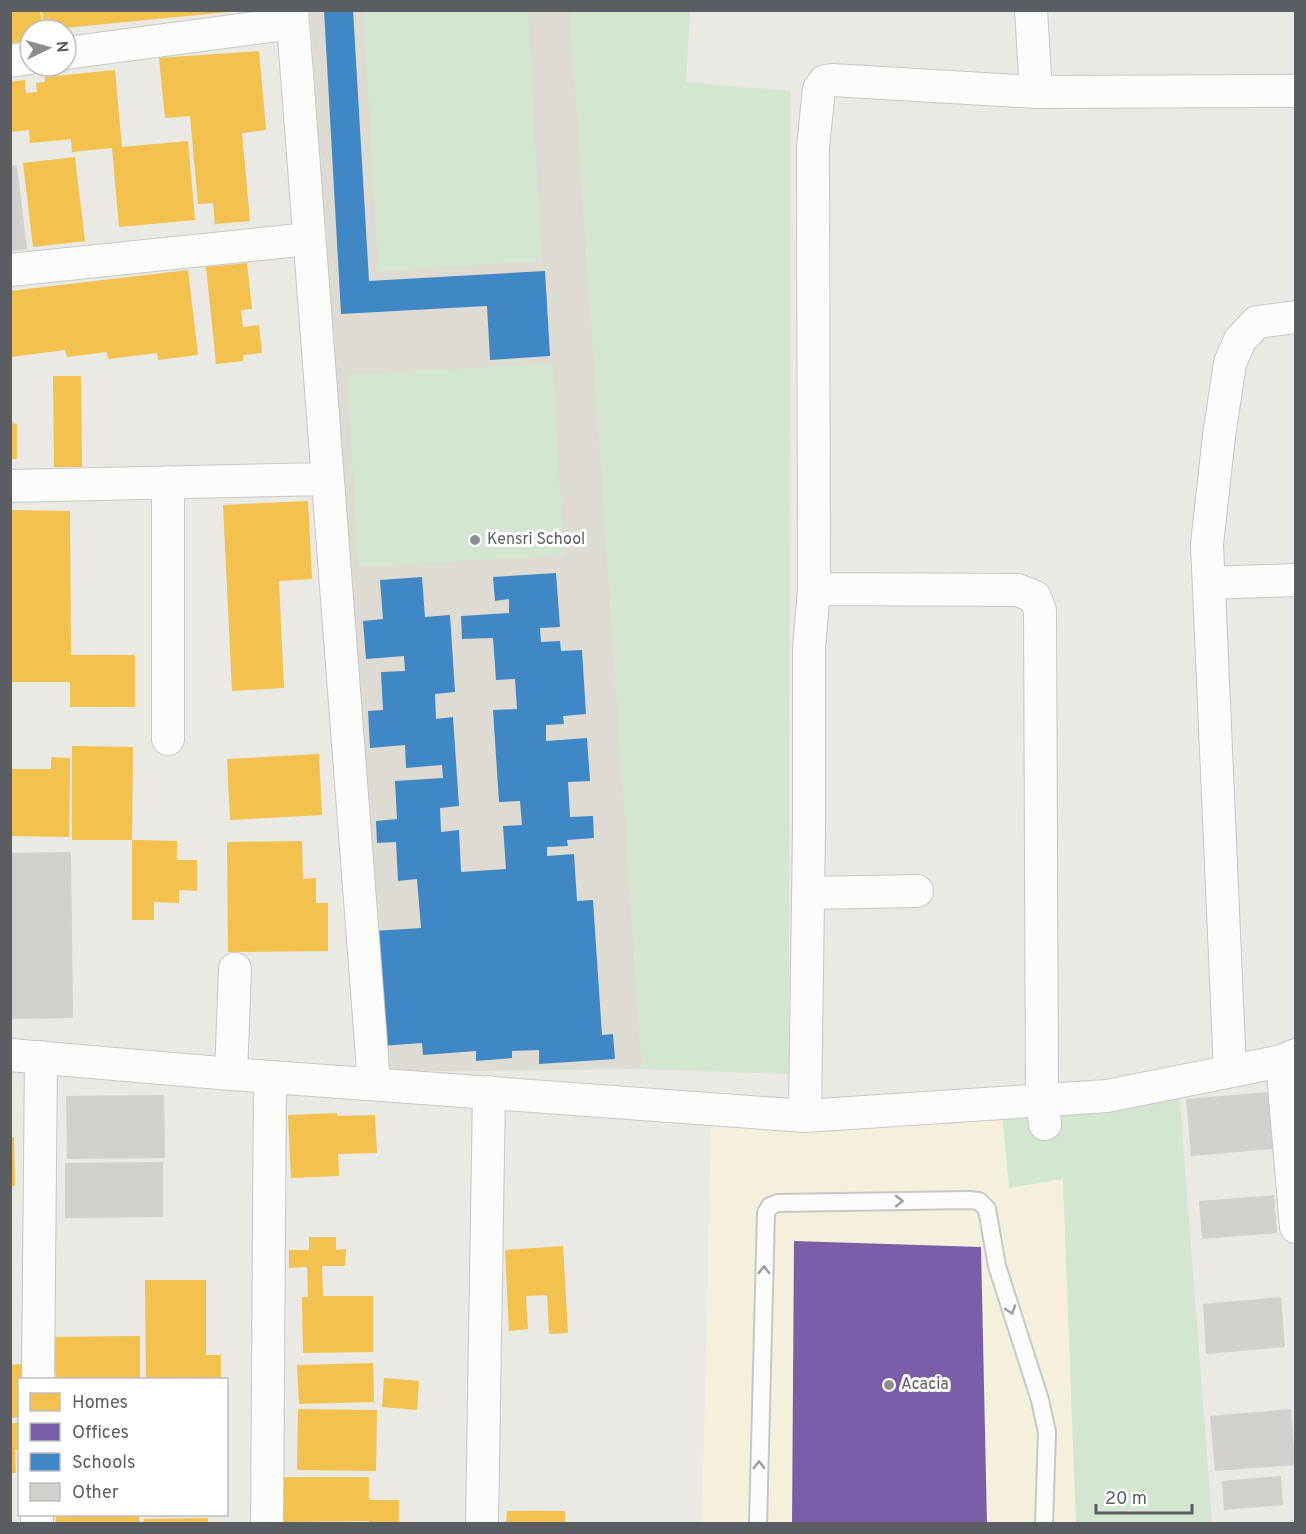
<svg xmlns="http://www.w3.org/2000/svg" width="1306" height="1534" font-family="Overpass,sans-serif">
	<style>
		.commercial { fill: #f4f0dc }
		.education { fill: #dedbd3 }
		.green { fill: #d2e6d0 }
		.homes { fill: #f2c14e }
		.offices { fill: #7b5ea7 }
		.schools { fill: #3f88c5 }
		.building { fill: #d1d0cd }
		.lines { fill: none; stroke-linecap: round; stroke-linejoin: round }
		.service-casing { stroke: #c7c7c6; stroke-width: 20 }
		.minor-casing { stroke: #c7c7c6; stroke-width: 34 }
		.service { stroke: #fcfcfb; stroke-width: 16 }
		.minor { stroke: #fcfcfb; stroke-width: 32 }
		.oneway { stroke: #9b9d9f }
		.poi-dot { fill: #8c8e90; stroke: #fff; stroke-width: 2 }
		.labels { text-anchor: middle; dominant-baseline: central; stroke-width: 6; stroke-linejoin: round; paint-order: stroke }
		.poi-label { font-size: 16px; fill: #5a5d62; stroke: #fff; text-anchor: start }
	</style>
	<rect width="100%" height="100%" fill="#eae9e4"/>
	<!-- commercial -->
	<path class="commercial" d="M1002,1114l61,65 13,344 -374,1 9,-403 155,7z"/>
	<!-- education -->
	<path class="education" d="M310,11h260l72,1058 -262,3z"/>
	<!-- green -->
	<path class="green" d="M363,11h165l14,250 -164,10z
		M570,11h120l-4,71 104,9 -1,983 -147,-5z
		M553,363l11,192 -206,12 -11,-192z
		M1179,1089l33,434h-136l-13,-344 -54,9 -7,-74z"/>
	<!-- homes -->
	<path class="homes" d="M10,10h30l3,20h-13v11l-20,2z
		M42,10h186v2l-184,18z
		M259,51l7,79 -24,3 8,88 -35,3 -2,-21 -15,1 -8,-88 -25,2 -6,-60z
		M115,70l7,77 66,-6 7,79 -76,7 -7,-79 -40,4 -1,-13 -41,4 -1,-13 -19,2v-50l15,-2 1,13 11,-1 -1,-9 9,-1v-5z
		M75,157l10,84 -52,6 -10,-84z
		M247,263l5,46 -11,1 2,17 16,-2 3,28 -19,2v6l-27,3 -10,-97z
		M188,270l10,85 -40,5 -1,-7 -49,6 -1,-7 -40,5 -2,-7 -55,7v-66z
		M53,376h28l1,91h-28z
		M10,423l7,1v35h-7z
		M308,501l4,78 -33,2 5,107 -52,3 -9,-186z
		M10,510l60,1 1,144h64v52h-65v-25h-60z
		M72,746l61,1 -1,93h-60z
		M319,754l3,61 -92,5 -3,-61z
		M51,757l19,1 -1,79 -59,-1v-67h41z
		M132,840l45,1v19h20v31l-18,-1v13l-25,-1v18h-22z
		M302,841l1,38 13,-1v25h12v48l-100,1 -1,-110z
		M337,1113v3l38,-1 2,38 -39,1 1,22 -48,2 -3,-63z
		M10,1137h4l1,49h-5z
		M309,1237h27v13l10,-1 -1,17h-23l1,30h50v56l-70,1 -1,-56h6l-1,-30 -18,1v-18h20z
		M563,1246l5,87 -19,1 -2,-39 -21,1 2,33 -19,2 -4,-81z
		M145,1280h61v75h15v25h-75z
		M140,1336v44h-84l-3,-43z
		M373,1363l1,39 -75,2 -2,-39z
		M22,1364l1,16h-3v37l-10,1v-53z
		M384,1378l35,3 -2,29 -35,-3z
		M298,1409l79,1 -1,61 -79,-1z
		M10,1423h10v27h-5l1,23h-6z
		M282,1477h87v23h30v24h-30v-3l-86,1z
		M507,1511h58v13h-59z
		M87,1514h52v10h-83v-8z
		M208,1518v6h-64v-5z"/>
	<!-- offices -->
	<path class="offices" d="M794,1241l187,6 6,277h-195z"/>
	<!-- schools -->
	<path class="schools" d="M324,10h29l16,271 176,-10 5,85 -60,4 -3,-54 -146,8z
		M556,573l4,54 -20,1 1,14 19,-1 1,10 21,-1 4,64 -23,2 1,8 -18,1v16l41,-3 3,43 -22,1 2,35 23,-1 1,22 -27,2 1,6 -21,1v9l27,-2 3,47 16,-1 9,135 11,-1 2,25 -76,5v-14l-27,1v7l-36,3v-10l-53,4 -1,-12 -41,3 -8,-115 48,-3 -4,-49 -19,2 -2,-39 -19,1 -1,-22 21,-2 -2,-38 48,-3 -1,-13 -36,3 -1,-23 -35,3 -2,-37 15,-1 -2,-38 24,-1 -1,-15 -38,3 -3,-38 20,-2 -3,-39 42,-3 3,40 25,-2 5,77 -20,2 1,25 17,-2 6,89 -19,2 1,24 18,-2 2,42 45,-3 -3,-43 19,-1 -2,-24 -21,1 -6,-92 24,-1 -2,-30 -19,1 -3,-42 -31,1 -1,-23 48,-3v-14l-14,2 -2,-24z"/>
	<!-- building -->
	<path class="building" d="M17,165l10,84 -17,2v-85z
		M71,852l2,166 -63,1v-166z
		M1268,1092l5,57 -82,7 -5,-57z
		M164,1095l1,63 -98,1 -1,-63z
		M163,1162v55l-98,1v-55z
		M1274,1195l3,38 -75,6 -3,-38z
		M1281,1297l4,50 -79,7 -3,-50z
		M1291,1409l4,56 -80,6 -5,-55z
		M1281,1476l2,29 -59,5 -2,-29z"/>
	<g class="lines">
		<!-- service casing -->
		<g class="service-casing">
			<path id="service" d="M758,1524l8,-311 4,-7 8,-3 190,-3 11,1 8,8 10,57 43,134 7,32 -3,92"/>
		</g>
		<!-- minor casing -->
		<g class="minor-casing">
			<path id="minor" d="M292,10l82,1073
				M1031,10l5,82
				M66,53l227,-30
				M10,61l20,-3
				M10,270l299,-31
				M10,486l317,-7
				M1209,583l87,-3
				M814,589l204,1 17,7 5,14 2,489 3,24
				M168,739v-257
				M809,893l108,-2
				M10,1055l221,19 574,42 302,-20 175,-35 14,-6
				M1282,1061l14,166
				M1230,1071l-23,-527 12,-108 11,-73 10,-23 17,-18 39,-5
				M231,1074l4,-105
				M805,1116l4,-289v-179l5,-59 -1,-442 6,-58 6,-8 7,-1 204,12 260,-1
				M38,1380l3,-323
				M37,1524v-10
				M267,1524l3,-447
				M482,1524l7,-432"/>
		</g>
		<!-- service -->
		<use href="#service" class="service"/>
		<!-- minor -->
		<use href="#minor" class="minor"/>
	</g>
	<!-- one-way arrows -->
	<defs><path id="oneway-chevron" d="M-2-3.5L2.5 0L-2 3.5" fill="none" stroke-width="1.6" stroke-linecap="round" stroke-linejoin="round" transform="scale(1.5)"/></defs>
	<g class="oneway">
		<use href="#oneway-chevron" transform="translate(899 1201) rotate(-1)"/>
		<use href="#oneway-chevron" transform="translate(764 1270) rotate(-89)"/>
		<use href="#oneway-chevron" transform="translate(1011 1310) rotate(72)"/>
		<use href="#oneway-chevron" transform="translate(759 1465) rotate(-89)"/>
	</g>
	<!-- markers -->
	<g class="poi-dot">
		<circle cx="475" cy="540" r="6"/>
		<circle cx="889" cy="1385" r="6"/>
	</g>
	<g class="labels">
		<!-- poi labels -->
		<g class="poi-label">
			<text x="487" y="540">Kensri School</text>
			<text x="901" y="1385">Acacia</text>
		</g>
	</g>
	<!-- border -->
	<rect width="1306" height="1534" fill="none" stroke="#5a5d62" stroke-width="24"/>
	<!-- legend -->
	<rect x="18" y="1378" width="210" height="138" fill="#ffffff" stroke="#bdbec0" stroke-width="1.5"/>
	<rect x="30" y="1393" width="30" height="18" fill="#f2c14e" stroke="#bdbec0" stroke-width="1.5"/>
	<text x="72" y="1408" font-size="18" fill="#5a5d62">Homes</text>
	<rect x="30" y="1423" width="30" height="18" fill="#7b5ea7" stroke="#bdbec0" stroke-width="1.5"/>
	<text x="72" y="1438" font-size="18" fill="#5a5d62">Offices</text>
	<rect x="30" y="1453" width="30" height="18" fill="#3f88c5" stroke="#bdbec0" stroke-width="1.5"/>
	<text x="72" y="1468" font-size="18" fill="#5a5d62">Schools</text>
	<rect x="30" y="1483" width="30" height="18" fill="#d1d0cd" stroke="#bdbec0" stroke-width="1.5"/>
	<text x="72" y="1498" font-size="18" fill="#5a5d62">Other</text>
	<!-- north arrow -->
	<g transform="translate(48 48) rotate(85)"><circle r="28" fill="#ffffff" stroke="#bdbec0" stroke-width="1.5"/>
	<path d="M0-4.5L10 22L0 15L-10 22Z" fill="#8c8e90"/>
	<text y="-9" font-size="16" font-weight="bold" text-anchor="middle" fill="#5a5d62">N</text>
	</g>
	<!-- scale -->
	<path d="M1096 1504v9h96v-9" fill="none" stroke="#5a5d62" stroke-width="3"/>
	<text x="1105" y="1504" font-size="18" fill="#5a5d62" stroke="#ffffff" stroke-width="4.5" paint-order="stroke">20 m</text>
</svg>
